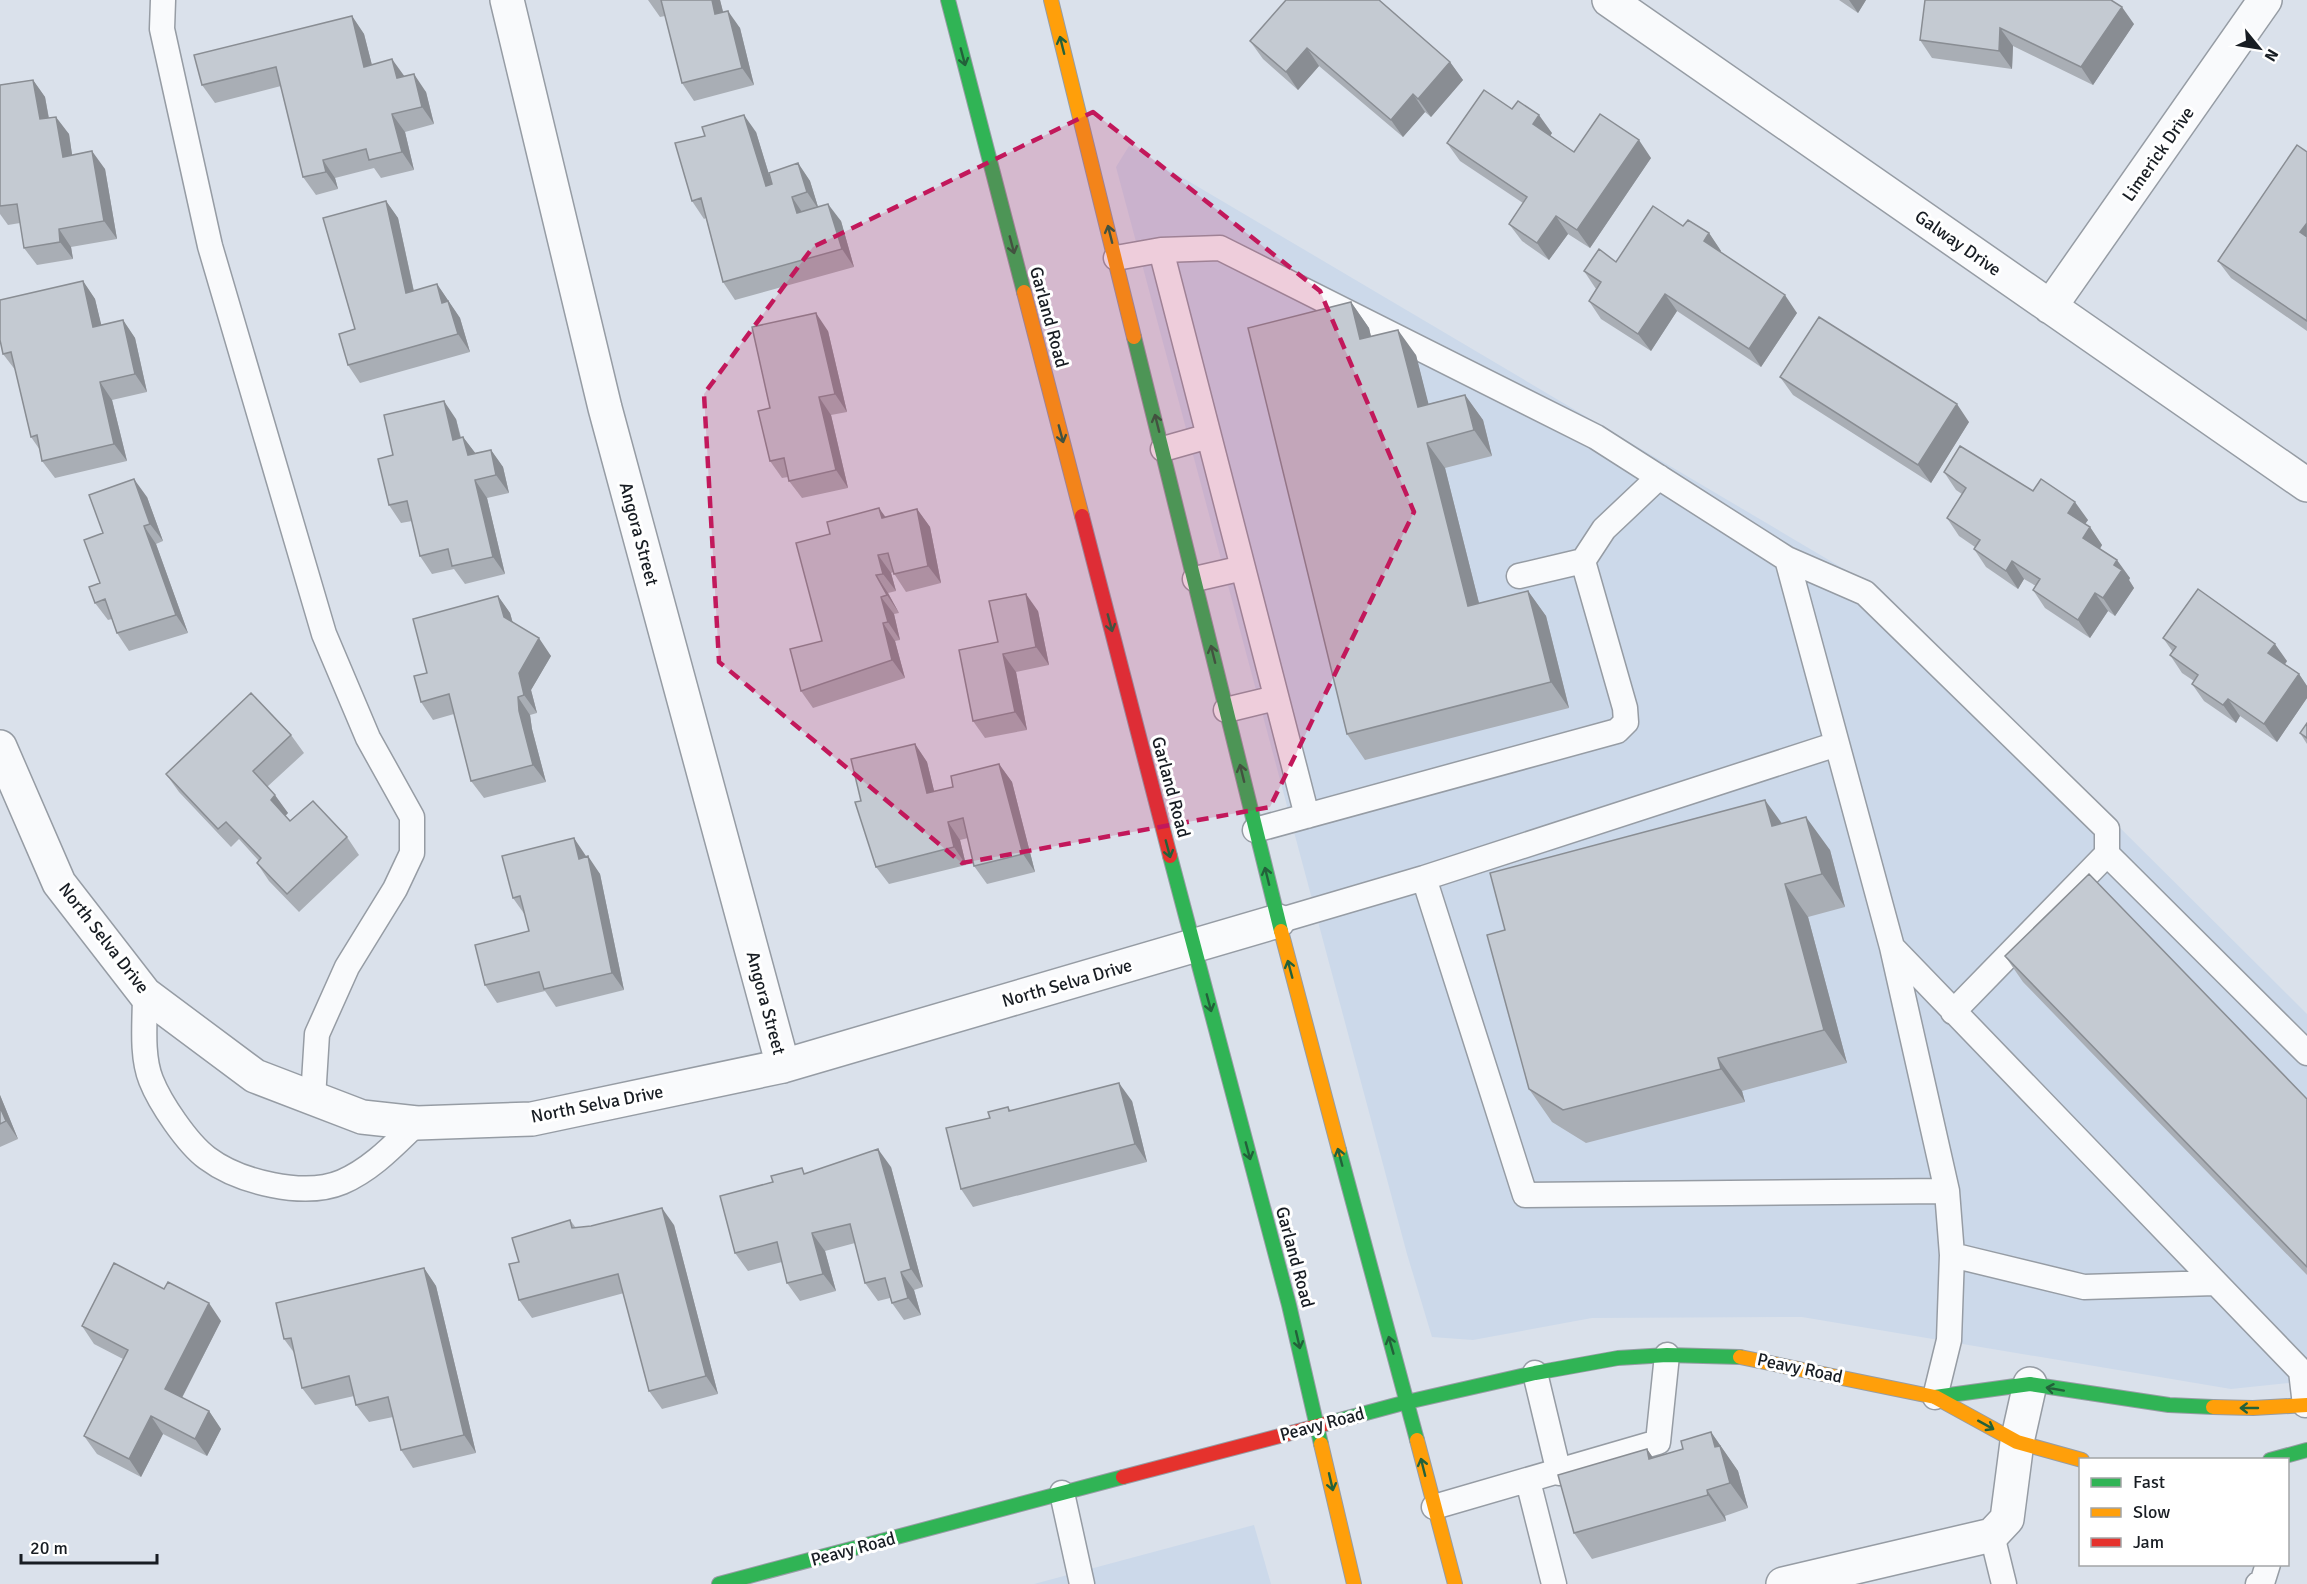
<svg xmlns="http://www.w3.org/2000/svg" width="2307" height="1584" font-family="Signika,sans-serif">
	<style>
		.built { fill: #ccd9ea }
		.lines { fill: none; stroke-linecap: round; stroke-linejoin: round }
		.lane-casing { stroke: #969ca4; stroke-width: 27 }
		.street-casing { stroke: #969ca4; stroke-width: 36 }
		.fast-casing { stroke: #969ca4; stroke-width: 16 }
		.slow-casing { stroke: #969ca4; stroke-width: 16 }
		.jam-casing { stroke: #969ca4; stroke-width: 16 }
		.lane { stroke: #f9fafc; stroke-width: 24 }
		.street { stroke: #f9fafc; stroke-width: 33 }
		.fast { stroke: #30b455; stroke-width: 14 }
		.slow { stroke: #ff9f0a; stroke-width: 14 }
		.jam { stroke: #e5322d; stroke-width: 14 }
		.wall { fill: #a9aeb5 }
		.shaded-wall { fill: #898d93 }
		.building { fill: #c4cad2; stroke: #898d93; stroke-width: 1.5 }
		.oneway { stroke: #23613a }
		.marked { fill: #c2185b; fill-opacity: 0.2; stroke: #c2185b; stroke-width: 4.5; stroke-dasharray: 12 8; stroke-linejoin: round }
		.labels { text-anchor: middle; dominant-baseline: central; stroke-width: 6; stroke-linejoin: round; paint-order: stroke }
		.street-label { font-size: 18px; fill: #181d23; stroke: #fff }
	</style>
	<rect width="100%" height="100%" fill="#dae1eb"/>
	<!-- built -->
	<path class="built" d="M1129,146l754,446 424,422v367l-76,8 -429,-72 -210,1 -119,22 -41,-3 -25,-83 -291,-1087z
		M1254,1525l17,59h-237z"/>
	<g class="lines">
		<!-- lane casing -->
		<g class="lane-casing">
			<path id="lane" d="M163,0l-1,29 48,217 114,388 44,104 44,79v36l-17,36 -48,78 -30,67 -4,64
				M1161,250l146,566
				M1116,258l45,-8 59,-2 376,189 191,122 105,388 409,424 4,34
				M1163,449l46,-13
				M1787,559l78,34 242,236v25
				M1519,576l64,-15
				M1195,579l48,-11
				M1226,710l50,-12
				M1255,830l362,-99 9,-9 -1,-14 -42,-147 21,-32 55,-52
				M1424,878l101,317 422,-4
				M1278,921l146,-43 413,-134
				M1892,947l55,244 5,64 -3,85 -14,57
				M145,994c0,27 -4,61 6,86 9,23 36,63 56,78 32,24 97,40 135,24 30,-13 52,-37 75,-59
				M1953,1012l154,-158 200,199
				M1952,1255l132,32 131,-4
				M1535,1373l24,100
				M1528,1481l26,103
				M1062,1493l20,91
				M1434,1507l224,-65 9,-87
				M1992,1535l12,49
				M2258,1584l5,-4 5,-16"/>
		</g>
		<!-- street casing -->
		<g class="street-casing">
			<path id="street" d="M507,0l98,408 178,658
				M1609,0l698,485
				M2050,307l215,-307
				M0,747l59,136 86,111 110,82 107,41 55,6 115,-4 251,-53 495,-145
				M1783,1584l209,-49 15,-16 10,-77 13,-58"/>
		</g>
		<!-- fast casing -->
		<g class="fast-casing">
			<path id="fast" d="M948,0l76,292
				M1134,337l147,594
				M1170,856l119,449 32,139
				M1339,1150l78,290
				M1935,1397l95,-13 139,21 44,2
				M1325,1424l82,-22 128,-29 83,-15 49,-3 73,2
				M2270,1460l37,-10
				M719,1584l404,-107"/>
		</g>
		<!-- slow casing -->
		<g class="slow-casing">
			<path id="slow" d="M1051,0l83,337
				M1024,292l58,224
				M1281,931l58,219
				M1740,1357l195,40 82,45 65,18
				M2213,1407l40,1 54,-3
				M1417,1440l38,144
				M1321,1444l33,140"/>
		</g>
		<!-- jam casing -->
		<g class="jam-casing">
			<path id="jam" d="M1082,516l88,340
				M1123,1477l202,-53"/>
		</g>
		<!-- lane -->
		<use href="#lane" class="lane"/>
		<!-- street -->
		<use href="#street" class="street"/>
		<!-- fast -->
		<use href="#fast" class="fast"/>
		<!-- slow -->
		<use href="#slow" class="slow"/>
		<!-- jam -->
		<use href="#jam" class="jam"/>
	</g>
	<!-- wall -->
	<path class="wall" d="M648,0h72l3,12 17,16 14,57 -60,16 -12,-18 -17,-67 -5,1z
		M1839,0h27l-8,13z
		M1925,0l209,24 -41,61 -80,-39 -1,23 -80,-11 -12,-18z
		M352,16l12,18 8,31 32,11 22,16 8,32 -29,8 9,38 -33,8 -7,-10 -39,10 3,11 -22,6 -13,-18 -22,-91 -66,17 -13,-18z
		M1250,41l200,21 13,18 -32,37 -6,-5 -22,25 -84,-71 -21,24 -35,-31z
		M33,80l12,17 4,21 20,16 3,21 33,14 12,70 -46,8 2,12 -36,6 -13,-17 -4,-25 -12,2 -8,-11v-129z
		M1512,109l40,24 -2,3 24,16 77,6 -61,90 -22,-14 -19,26 -27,-19 -13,-17 14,-21 -63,-42 -13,-18z
		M756,132l16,52 26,-21 12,18 8,26 23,14 13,46 -119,33 -12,-18 -17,-64 -2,1 -12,-18z
		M2307,152v179l-76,-53 -13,-17z
		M386,201l12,17 16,73 23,-7 23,34 10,34 -110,31 -12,-18 7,-36z
		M1683,226l26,7 12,18 -1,1 77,61 -36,54 -84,-56 -26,40 -50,-32 -12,-18 7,-12 -12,-18 32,-9z
		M83,281l12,18 6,26 22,-5 12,18 12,54 -35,8 15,61 -72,17 -13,-17 -2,-11 -9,-13 -15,-66 -13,-17z
		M1351,302l18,26 2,9 45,18 12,49 37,-9 18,25 9,36 -47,12 34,135 49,-12 18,25 23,92 -204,52 -18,-26z
		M828,331l19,81 -16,3 17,73 -46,10 -13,-17 -1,-4 -6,1 -12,-17v-53z
		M1780,377l189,45 -38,61 -138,-88z
		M456,419l5,18h2l12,16 16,-3 12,17 6,26 -22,5 18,76 -40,10 -11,-15 -22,5 -12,-18 -8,-35 -11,2 -12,-18 4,-50z
		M1944,472l89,19 55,29 -3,4 5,3 12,18 -2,4 30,29 -1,2 5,8 -19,28 -7,-5 -18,27 -45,-30 -12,-18 3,-4 -12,-7 -6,10 -32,-22 -12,-18 1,-2 -16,-11 -12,-18 15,-24 -6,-4z
		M147,497l16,44 -7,3 32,89 -59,18 -12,-18 -5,-14 -4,1 -13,-17 5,-20z
		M917,509l13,18 11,56 -35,9 -13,-20 -2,1 5,18 -8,2 11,20 -5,1 6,26 -5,1 10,37 -92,30 -12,-17 21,-50 8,-107z
		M498,596l12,17 3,10 38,33 -20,34 6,23 -7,2 2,14 14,53 -62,16 -13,-17 -17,-67 -21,6 -12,-18z
		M1038,611l11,54 -33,7 11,58 -42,8 -12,-17 25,-79z
		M2163,638l124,23 -2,4 14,9 8,12v12l-30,44 -37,-26 -4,7 -32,-22 -12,-17 2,-3 -12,-8 -12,-18 3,-3z
		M2307,723v21l-7,-11z
		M291,735l13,18 -37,34 21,26 -3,3 5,5 57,16 12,18 -60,57 -30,-31 -12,-18 2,-2 -20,-22 -8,8 -52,-55 -13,-18z
		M915,744l12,18 7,29 19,-4 46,-23 13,18 23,90 -48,12 -13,-18 -6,-28 -8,2 6,25 -77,19 -13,-17 -15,-66z
		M1782,824l48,26 15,57 -37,10 39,146 -105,28 3,11 -159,41 -34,-21 -23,-33 -24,-159z
		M586,857l14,17 24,116 -68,17 -11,-16 -48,12 -12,-18 44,-54 -4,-16 -12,-17z
		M2005,956l302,143v176l-284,-293z
		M0,1095l18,44 -18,8z
		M1132,1101l15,61 -174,45 -12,-18 29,-71 18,-11 3,4z
		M891,1167l32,120 -9,3 7,25 -17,5 -12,-17 -2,-5 -12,3 -13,-18 -10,-40 -30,8 11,40 -36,10 -13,-18 -5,-21 -34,9 -13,-18 71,-80z
		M570,1220l6,8 98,-3 44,169 -56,15 -13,-18 -25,-98 -92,25 -13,-18v-38z
		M424,1268l12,18 40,167 -63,15 -12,-18 -8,-33 -24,5 -13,-17 -2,-9 -39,9 -13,-17 -7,-34 -11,-15z
		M221,1321l-39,77 27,13 12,18 -14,27 -44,-22 -22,43 -44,-23 -13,-18 39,-77 -29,-15 -12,-18z
		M1711,1432l27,39 10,37 -23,8 1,5 -134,38 -18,-26 73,-84 6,9 30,-9z"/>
	<!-- shaded-wall -->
	<path class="shaded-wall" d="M712,0h8l8,31 -13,-17z
		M1849,0h17l-8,13z
		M2122,7l12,17 -41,61 -12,-18z
		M728,11l12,17 14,57 -12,-17z
		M352,16l12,18 13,51 -13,-18z
		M2000,28l13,18 -1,23 -13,-18z
		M1307,48l12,18 -21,24 -12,-18z
		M392,59l13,18 -8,1z
		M1450,62l13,18 -32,37 -13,-18z
		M414,74l12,18 8,32 -12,-17z
		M33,80l12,17 7,40 -12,-18z
		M1413,94l12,18 -22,25 -12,-17z
		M392,114l13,18 9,38 -12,-18z
		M744,115l12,17 22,72 -12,-18z
		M1539,115l13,18 -6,9 -13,-18z
		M56,117l13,17 6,40 -12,-17z
		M1639,140l12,18 -61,90 -13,-18z
		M92,151l13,18 12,70 -13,-18z
		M323,160l12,18 3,11 -12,-17z
		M798,163l12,18 9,29 -12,-18z
		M792,197l12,18 -7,-2z
		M386,201l12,17 20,93 -12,-18z
		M828,204l13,17 13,46 -12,-18z
		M1556,216l12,18 -19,26 -12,-17z
		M2307,223v19l-7,-10z
		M59,229l12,18 2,12 -13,-17z
		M1709,233l12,18 -5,7 -12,-17z
		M83,281l12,18 11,45 -13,-17z
		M437,284l23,34 10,34 -12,-18 -16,-31z
		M1665,294l12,17 -26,40 -13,-17z
		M1785,295l12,18 -36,54 -12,-18z
		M1351,302l18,26 9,37 -18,-26z
		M816,313l12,18 19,81 -12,-18z
		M123,320l12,18 12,54 -12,-18z
		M1398,330l18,25 20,78 -18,-26z
		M100,382l12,18 15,61 -13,-17z
		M1465,395l18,25 9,36 -18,-26z
		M819,397l12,18 17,73 -12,-18z
		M444,401l12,18 9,38 -12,-17z
		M1957,404l12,18 -38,61 -13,-18z
		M463,437l13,17 -8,1z
		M1427,443l18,25 41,163 -18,-25z
		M491,450l12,17 6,26 -13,-18z
		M134,479l13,18 16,44 -13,-17z
		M475,480l12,18 18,76 -12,-17z
		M2075,502l13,18 -8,11 -12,-18z
		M879,508l13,18 -10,-8z
		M917,509l13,18 11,56 -13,-17z
		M144,526l12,18 32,89 -12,-18z
		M2090,527l12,18 -7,11 -12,-18z
		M878,555l13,18 5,18 -13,-17z
		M2117,560l13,18 -1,2 5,8 -19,28 -12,-18 11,-33z
		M2012,561l12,18 -6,10 -12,-18z
		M876,575l12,18 11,20 -12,-18z
		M1528,591l18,25 23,92 -18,-26z
		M2095,593l13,18 -18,27 -12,-18z
		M1026,594l12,17 11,54 -13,-18z
		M498,596l12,17 6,22 -12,-18z
		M881,597l13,17 6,26 -12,-18z
		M883,623l12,18 10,37 -13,-18z
		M539,638l12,18 -20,34 6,23 -13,-18 -5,-22z
		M2275,644l12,17 -7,9 -12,-17z
		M1003,654l13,18 11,58 -12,-18z
		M2299,674l8,12v12l-30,44 -13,-18z
		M518,697l12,18 2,14 14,53 -13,-17 -14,-54z
		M2228,699l12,17 -4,7 -13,-18z
		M915,744l12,18 12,49 -12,-18z
		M999,764l13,18 23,90 -12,-18z
		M275,795l13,18 -5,5 -12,-18z
		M1765,800l24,33 -17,-7z
		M1806,817l24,33 15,57 -23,-33z
		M948,822l12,18 6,25 -12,-18z
		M574,838l12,18 5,21 -12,-18z
		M588,856l12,18 24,116 -12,-17z
		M1785,884l23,33 39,146 -23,-33z
		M1718,1058l24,33 3,11 -24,-33z
		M1119,1083l13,18 15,61 -12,-18z
		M0,1095l18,44 -12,-18 -6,-14z
		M878,1149l13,18 32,120 -12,-18z
		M662,1208l12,17 44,169 -12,-18z
		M812,1233l13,18 11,40 -13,-17z
		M424,1268l12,18 40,167 -12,-18z
		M901,1272l13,18 7,25 -13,-17z
		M209,1303l12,18 -44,86 -12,-18z
		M209,1411l12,18 -14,27 -12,-17z
		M151,1416l12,18 -22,43 -12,-18z
		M1711,1432l27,39 10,37 -18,-25 -15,-36z
		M1647,1449l18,26 -16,-16z
		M1707,1490l18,26 1,5 -18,-26z"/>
	<!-- building -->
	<path class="building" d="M661,0h51l3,14 13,-3 14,57 -60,15z
		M1286,0h93l71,62 -32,37 -5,-5 -22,26 -84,-72 -21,24 -36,-31z
		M1925,0h186l11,7 -41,60 -81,-39 -1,23 -79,-11z
		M352,16l12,51 28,-8 5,19 17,-4 8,33 -30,7 10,38 -33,8 -3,-11 -43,11 3,12 -23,5 -27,-110 -74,18 -8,-30z
		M33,80l7,39 16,-2 7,40 29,-6 12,70 -45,8 1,13 -36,6 -7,-44 -17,2v-121z
		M1484,90l28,19 6,-8 21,14 -6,9 41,28 26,-38 39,26 -62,90 -21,-14 -19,27 -28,-19 18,-27 -80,-54z
		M744,115l22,71 6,-2 -3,-11 29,-10 9,29 -15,5 5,16 31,-9 14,45 -119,33 -22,-84 -9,3 -17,-58 30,-7 -3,-9z
		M2297,145l10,7v71l-7,9 7,5v84l-89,-60z
		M386,201l20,92 31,-9 5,19 6,-2 10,33 -110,31 -9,-31 16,-5 -32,-111z
		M1653,206l30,20 5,-6 21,13 -5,8 81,54 -36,54 -84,-55 -27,40 -49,-33 12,-19 -17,-11 15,-22 17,13z
		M83,281l10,46 30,-7 12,54 -35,8 14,62 -72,17 -5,-26 -6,2 -20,-85 -8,2 -3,-14v-40z
		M1351,302l9,37 38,-9 20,77 47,-12 9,35 -47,13 41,163 60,-15 23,91 -204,52 -99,-406z
		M816,313l19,81 -16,3 17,73 -47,11 -5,-23 -14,3 -12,-50 12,-3 -18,-81z
		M1819,317l138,87 -39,61 -138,-88z
		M444,401l9,39 10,-3 5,18 23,-5 5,25 -21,5 18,77 -41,9 -4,-17 -28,7 -13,-55 -18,4 -11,-46 15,-4 -9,-40z
		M1960,446l73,45 8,-12 34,23 -7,11 22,14 -7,11 34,22 -3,5 8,5 -19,28 -8,-5 -17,27 -45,-30 7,-11 -28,-18 -6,10 -32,-22 6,-9 -33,-22 19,-30 -22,-16z
		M134,479l16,45 -6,2 32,89 -59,18 -12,-34 -10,4 -6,-16 11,-4 -16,-43 19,-7 -14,-38z
		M879,508l3,10 35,-9 11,57 -34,8 -6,-21 -10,2 5,19 -7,1 11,20 -6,2 7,25 -5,1 9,37 -91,31 -11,-42 32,-8 -26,-98 34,-9 -3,-12z
		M2198,589l77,55 -7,9 31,21 -35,50 -36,-25 -5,6 -31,-21 6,-9 -28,-20 6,-8 -13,-9z
		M1026,594l10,53 -33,7 12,58 -42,9 -14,-71 39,-8 -9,-41z
		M498,596l6,21 35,21 -20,35 5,22 -6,2 1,14 14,54 -62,16 -22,-87 -28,8 -7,-26 13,-3 -14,-54z
		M251,693l40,42 -38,36 22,24 -4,5 19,21 23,-20 34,36 -60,57 -30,-31 4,-5 -35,-36 -8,7 -52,-55z
		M2307,723v15l-7,-5z
		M915,744l12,49 26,-6 -2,-11 48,-12 24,90 -49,12 -11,-48 -15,4 6,25 -78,20 -21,-65 6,-1 -10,-42z
		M1765,800l7,26 34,-9 16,57 -37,10 39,146 -106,28 3,11 -158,41 -34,-21 -42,-154 18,-5 -15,-57z
		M574,838l5,21 9,-3 24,117 -68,16 -5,-17 -54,13 -10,-40 54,-14 -9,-35 -7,2 -11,-42z
		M2089,874l218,225v168l-302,-311z
		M1119,1083l16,61 -174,45 -15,-61 44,-10 -2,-6 20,-5 1,4z
		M0,1107l6,14 -6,3z
		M878,1149l33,120 -10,3 7,26 -16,5 -7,-25 -20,5 -15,-59 -38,9 11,41 -36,9 -10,-41 -42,11 -15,-57 53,-14 -2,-6 31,-8 2,6z
		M662,1208l44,168 -57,15 -31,-117 -99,26 -10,-36 10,-2 -7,-24 58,-18 2,8 19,-2z
		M114,1263l50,26 4,-7 41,21 -44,86 44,22 -14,28 -44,-23 -22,43 -45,-23 44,-86 -46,-24z
		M424,1268l40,167 -63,15 -13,-53 -32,8 -7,-29 -47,12 -11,-50 -7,1 -8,-36z
		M1711,1432l4,15 5,-1 10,37 -23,7 1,5 -134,38 -16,-58 89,-26 2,10 34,-10 -2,-8z"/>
	<!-- one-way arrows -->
	<defs><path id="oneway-shaft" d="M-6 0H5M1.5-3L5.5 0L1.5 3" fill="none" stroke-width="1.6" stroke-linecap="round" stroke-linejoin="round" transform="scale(1.5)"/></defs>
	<g class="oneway">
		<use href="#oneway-shaft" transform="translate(1062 45) rotate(-104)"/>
		<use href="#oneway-shaft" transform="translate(963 57) rotate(75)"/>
		<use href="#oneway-shaft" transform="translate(1110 234) rotate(-104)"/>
		<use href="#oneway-shaft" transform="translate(1012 245) rotate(75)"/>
		<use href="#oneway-shaft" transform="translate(1157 423) rotate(-104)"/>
		<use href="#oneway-shaft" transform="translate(1061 434) rotate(75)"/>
		<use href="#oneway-shaft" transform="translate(1110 623) rotate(75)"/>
		<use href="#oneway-shaft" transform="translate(1213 654) rotate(-104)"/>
		<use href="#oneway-shaft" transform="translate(1242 773) rotate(-104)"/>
		<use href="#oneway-shaft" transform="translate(1168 849) rotate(75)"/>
		<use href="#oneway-shaft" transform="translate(1267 876) rotate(-104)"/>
		<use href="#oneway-shaft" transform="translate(1290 969) rotate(-105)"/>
		<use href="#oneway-shaft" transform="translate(1209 1003) rotate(75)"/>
		<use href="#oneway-shaft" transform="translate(1248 1151) rotate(75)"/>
		<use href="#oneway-shaft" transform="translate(1340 1157) rotate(-105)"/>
		<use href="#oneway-shaft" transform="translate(1298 1340) rotate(77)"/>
		<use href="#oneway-shaft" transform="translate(1391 1345) rotate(-106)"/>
		<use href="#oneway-shaft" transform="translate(2055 1389) rotate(-170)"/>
		<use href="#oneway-shaft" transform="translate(2249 1408) rotate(-180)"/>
		<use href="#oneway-shaft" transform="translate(1986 1425) rotate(29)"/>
		<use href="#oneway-shaft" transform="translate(1423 1467) rotate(-104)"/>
		<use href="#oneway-shaft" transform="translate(1331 1482) rotate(77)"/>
	</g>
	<!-- marked area -->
	<path class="marked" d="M1093,112l227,179 94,221 -144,295 -308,56 -243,-201 -15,-268 109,-147z"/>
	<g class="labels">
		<!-- street labels -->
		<g class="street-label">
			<text transform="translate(2158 154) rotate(-55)">Limerick Drive</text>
			<text transform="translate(1958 243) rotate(35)">Galway Drive</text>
			<text transform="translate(1049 317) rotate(75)">Garland Road</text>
			<text transform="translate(639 534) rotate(75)">Angora Street</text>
			<text transform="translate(1171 787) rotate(75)">Garland Road</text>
			<text transform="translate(104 938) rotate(52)">North Selva Drive</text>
			<text transform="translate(1067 983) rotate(-16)">North Selva Drive</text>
			<text transform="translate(766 1003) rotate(75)">Angora Street</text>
			<text transform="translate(597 1104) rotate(-11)">North Selva Drive</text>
			<text transform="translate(1295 1257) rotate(75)">Garland Road</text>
			<text transform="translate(1800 1368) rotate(12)">Peavy Road</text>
			<text transform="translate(1322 1424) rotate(-15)">Peavy Road</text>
			<text transform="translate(853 1549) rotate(-15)">Peavy Road</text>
		</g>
	</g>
	<!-- legend -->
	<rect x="2079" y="1458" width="210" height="108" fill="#ffffff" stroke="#a3a5a7" stroke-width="1.5"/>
	<rect x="2091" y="1478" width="30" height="9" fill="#30b455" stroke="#a3a5a7" stroke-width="1.5"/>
	<text x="2133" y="1488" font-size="18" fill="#181d23">Fast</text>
	<rect x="2091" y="1508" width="30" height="9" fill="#ff9f0a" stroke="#a3a5a7" stroke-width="1.5"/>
	<text x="2133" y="1518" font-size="18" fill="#181d23">Slow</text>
	<rect x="2091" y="1538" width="30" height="9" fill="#e5322d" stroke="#a3a5a7" stroke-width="1.5"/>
	<text x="2133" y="1548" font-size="18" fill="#181d23">Jam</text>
	<!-- north arrow -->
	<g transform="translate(2259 48) rotate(120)" stroke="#ffffff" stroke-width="4.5" paint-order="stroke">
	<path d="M0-4.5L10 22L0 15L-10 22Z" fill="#181d23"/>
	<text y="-9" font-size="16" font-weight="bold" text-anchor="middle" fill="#181d23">N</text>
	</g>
	<!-- scale -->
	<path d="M21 1554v9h136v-9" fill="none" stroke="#181d23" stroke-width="3"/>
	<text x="30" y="1554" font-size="18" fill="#181d23" stroke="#ffffff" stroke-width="4.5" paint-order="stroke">20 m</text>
</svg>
